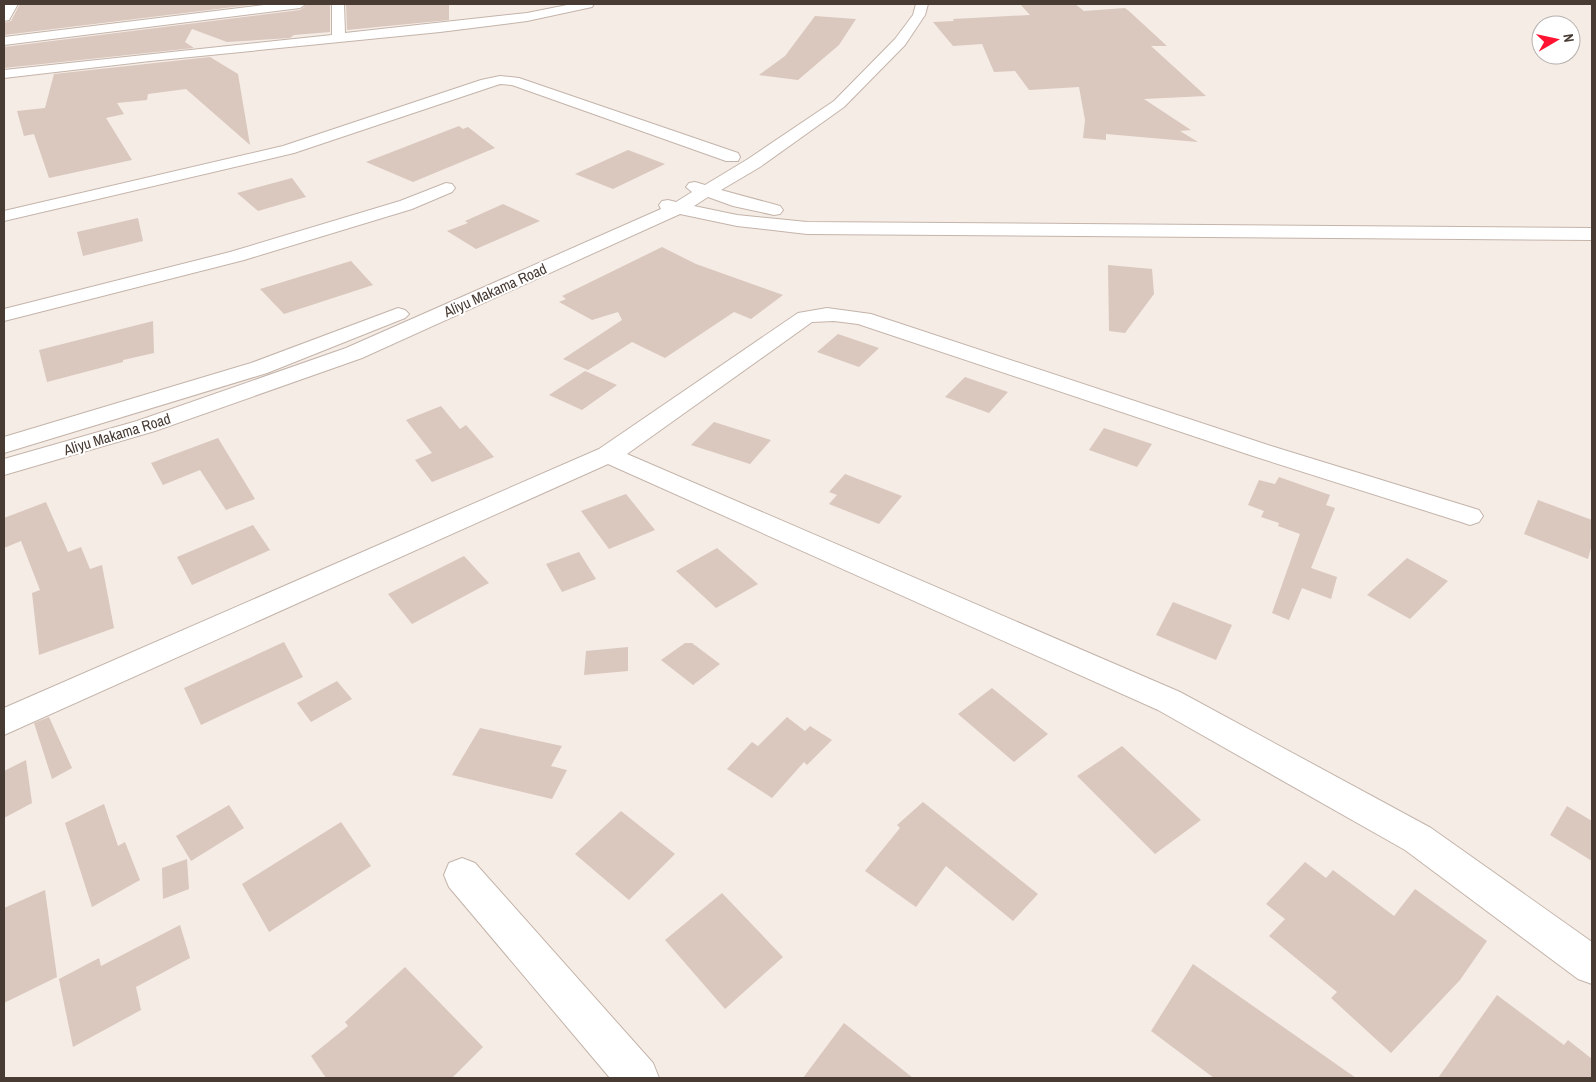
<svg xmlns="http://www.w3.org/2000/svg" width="1596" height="1082" font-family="'Archivo Narrow',sans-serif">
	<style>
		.building { fill: #dac7bd }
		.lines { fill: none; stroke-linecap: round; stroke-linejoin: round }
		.minor-casing { stroke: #c4b4aa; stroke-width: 2 }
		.tertiary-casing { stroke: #c4b4aa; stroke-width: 2 }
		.minor { fill: #fff; fill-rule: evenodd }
		.tertiary { fill: #fff; fill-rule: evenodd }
		.labels { text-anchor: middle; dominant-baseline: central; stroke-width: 4; stroke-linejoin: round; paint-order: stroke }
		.far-street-label { font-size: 15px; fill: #483b34; stroke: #fff }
	</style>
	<rect width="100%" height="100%" fill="#f5ece6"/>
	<!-- building -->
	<path class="building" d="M20,4h239l-255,31v-12l7,-2z
		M308,4h22v28l-36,3 -4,3 -63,4 -35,-13 -7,13 9,6 -190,20v-21l296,-37z
		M346,4h103v16l-102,10z
		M1020,4h55l9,7 41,-3 5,4 37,34h-16l55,50 -62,3 47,31 -11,1 18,11 -92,-8v6l-23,-2 2,-18 -6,-33 -50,3 -14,-19 -21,1 -12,-28 -29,2 -20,-24 21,-1 -1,-2 77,-4z
		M815,16l41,3 -17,26 -41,35 -39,-5 26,-19z
		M210,57l28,17 12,71 -64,-56 -38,5 -1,6 -30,3 7,11 -18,4 26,42 -83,18 -15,-44 -10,2 -7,-25 28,-3 9,-34z
		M459,126l4,3 5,-2 27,21 -82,34 -47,-20z
		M628,150l37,14 -52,25 -38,-15z
		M292,178l14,19 -48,14 -21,-18z
		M503,204l37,17 -64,28 -29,-18 21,-8 -3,-2z
		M138,218l5,23 -60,15 -6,-24z
		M662,247l34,17 87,31 -32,24 -17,-7 -69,46 -33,-16 -44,28 -25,-11 59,-39 -4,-8 -26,8 -33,-18 7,-3 -4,-3z
		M351,261l22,24 -89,29 -24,-25z
		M1108,265l44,4 2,25 -29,39 -16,-2z
		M153,321l1,32 -31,7v2l-76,20 -8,-32z
		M838,334l41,14 -20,19 -42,-15z
		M585,371l32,14 -35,25 -33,-15z
		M965,377l43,15 -19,21 -44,-16z
		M441,406l19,23 6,-4 28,32 -62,25 -17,-22 17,-7 -26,-33z
		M714,422l57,18 -21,24 -59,-19z
		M1104,428l48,16 -15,23 -48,-17z
		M218,438l37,61 -29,11 -26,-40 -37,15 -12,-22z
		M845,474l57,22 -23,28 -50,-20 8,-9 -8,-3z
		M1279,477l51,18 -4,10 9,3 -24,60 26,9 -6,22 -29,-11 -13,32 -17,-7 28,-79 -22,-8 1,-3 -18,-6 3,-6 -16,-6 11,-25 16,4z
		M626,494l29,36 -46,19 -28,-38z
		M1538,500l54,20v24l-4,15 -64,-25z
		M46,502l22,50 13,-5 9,22 12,-4 12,63 -75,27 -7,-62 8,-3 -19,-49 -17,7v-30z
		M253,525l17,25 -78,35 -15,-28z
		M717,548l41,36 -42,24 -40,-37z
		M579,552l17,27 -34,13 -16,-28z
		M464,556l25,27 -77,41 -24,-30z
		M1407,558l41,23 -38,38 -43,-24z
		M1173,602l59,23 -16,35 -60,-25z
		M284,642l19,35 -102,48 -17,-37z
		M685,643h7l28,21 -27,21 -32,-25z
		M628,647v24l-44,4 2,-24z
		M337,681l15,18 -41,23 -14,-19z
		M992,688l56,46 -34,28 -56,-48z
		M49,717l23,51 -20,11 -18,-56z
		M787,717l18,14 5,-5 22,14 -25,25 -3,-3 -32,36 -45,-29 25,-27 6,4z
		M480,728l82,18 -11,20 16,4 -15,29 -100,-24z
		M1122,746l79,74 -46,34 -78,-78z
		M26,760l6,43 -28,15v-47z
		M923,802l115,92 -25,27 -67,-55 -30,41 -51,-36 35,-43 -3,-3z
		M104,804l14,42 7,-4 15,38 -48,27 -27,-84z
		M229,805l15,23 -53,33 -15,-25z
		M1567,806l25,15v40l-42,-26z
		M621,811l54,43 -46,46 -54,-46z
		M341,822l30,44 -102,66 -27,-48z
		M187,859l2,30 -26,10 -1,-31z
		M1305,862l21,16 7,-8 61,46 21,-27 72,52 -27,39 -69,73 -60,-55 6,-6 -68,-56 16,-17 -19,-15z
		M45,890l12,87 -53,26v-95z
		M722,893l61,64 -58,52 -60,-69z
		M180,925l10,33 -54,29 5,23 -68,37 -14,-68 40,-21 2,8z
		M1193,964l163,114h-142l-63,-47z
		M405,967l78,80 -31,31h-126l-15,-22 37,-30 -3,-4z
		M1497,995l67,50 4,-5 24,19v19h-154z
		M844,1023l69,55h-110z"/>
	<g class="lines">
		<!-- minor casing -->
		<g class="minor-casing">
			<path id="minor" d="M272,4h34l-6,4 -296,37v-8z
				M332,4h12l1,29 182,-20 45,-9h22l-2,3 -65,14 -87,11 -290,29 -146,17v-8l328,-35z
				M500,76l19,2 219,75 2,4 -2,4h-12l-214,-76 -12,-1 -206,69 -290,68v-10l279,-65 198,-66z
				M446,183l6,1 3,4 -3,4 -40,17 -168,51 -240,61v-12l226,-57 170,-51z
				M827,308l44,6 400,132 208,64 4,6 -4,6 -9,3 -9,-3 -208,-66 -395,-132 -24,-3 -22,1 -185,132 553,238 251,136 161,114v42l-14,-5 -173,-129 -247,-140 -550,-246 -604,271v-27l595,-259 199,-136z
				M462,858l13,5 178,200 6,15h-49l-161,-191 -5,-12 5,-12z"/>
		</g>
		<!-- tertiary casing -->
		<g class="tertiary-casing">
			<path id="tertiary" d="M6,4h12l-9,16 -5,1v-14z
				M916,4h12l-3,11 -20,30 -61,62 -84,60 -39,23 59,16 3,4 -3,4 -6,1 -41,-9 -25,-9 -14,9 43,9 70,7 785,6v12l-785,-6 -70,-8 -57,-12 -318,144 -207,73 -151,44v-16l133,-38 209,-73 315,-139 -2,-4 3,-4 6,-1 8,2 16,-10 -6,-5 3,-4 6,-1 10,3 43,-26 86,-58 61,-62 18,-24z
				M398,308l7,2 4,4 -4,4 -138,55 -263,80v-16l247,-74z"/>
		</g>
		<!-- minor -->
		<use href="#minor" class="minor"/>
		<!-- tertiary -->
		<use href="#tertiary" class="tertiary"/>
	</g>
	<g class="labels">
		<!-- far-street labels -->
		<g class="far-street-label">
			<text transform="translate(495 290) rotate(-24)">Aliyu Makama Road</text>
			<text transform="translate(117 434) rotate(-17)">Aliyu Makama Road</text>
		</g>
	</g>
	<!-- border -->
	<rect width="1596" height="1082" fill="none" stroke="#483b34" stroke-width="10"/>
	<!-- north arrow -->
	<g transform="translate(1556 40) rotate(81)"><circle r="24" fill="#ffffff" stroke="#b6b1ae"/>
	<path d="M0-4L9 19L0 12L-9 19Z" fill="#ff1330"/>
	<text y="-8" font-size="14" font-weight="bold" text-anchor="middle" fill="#483b34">N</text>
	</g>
</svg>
